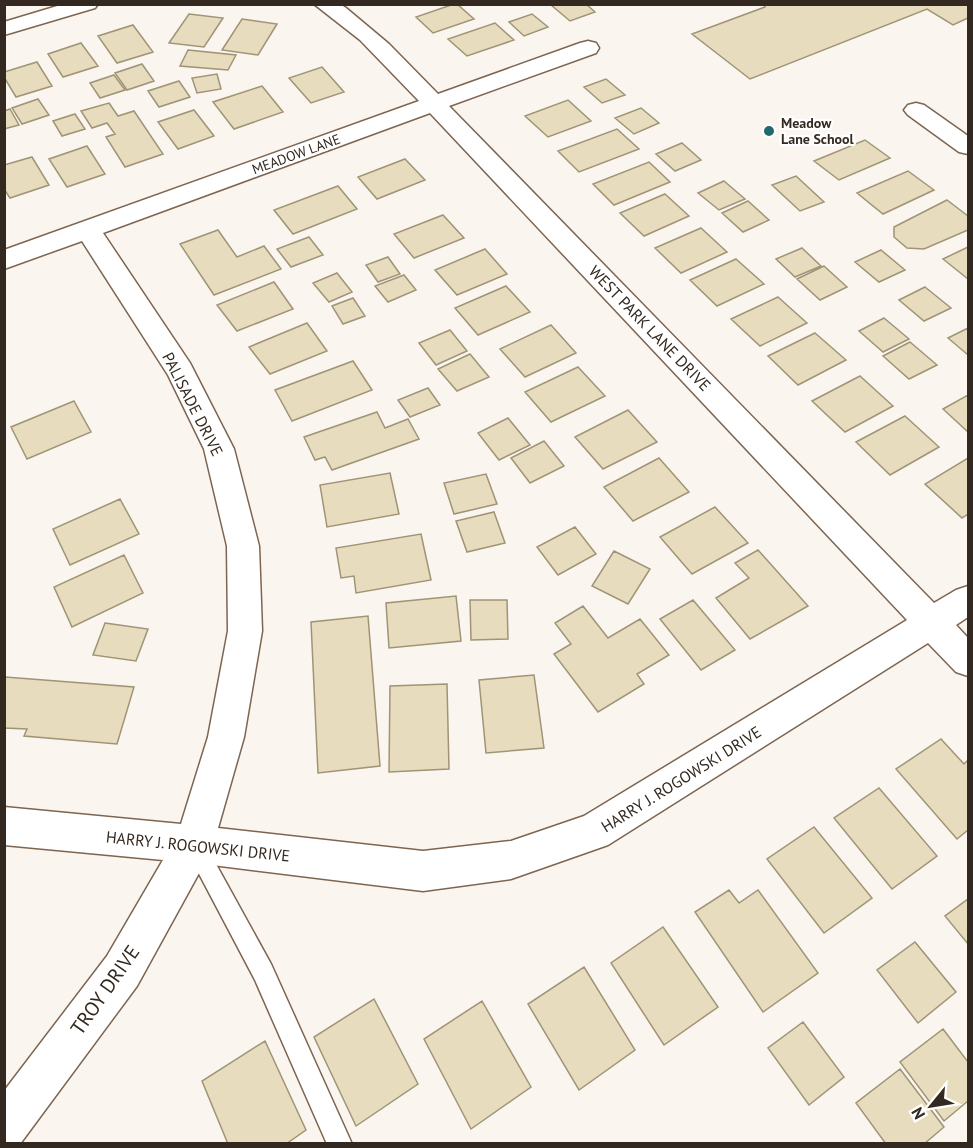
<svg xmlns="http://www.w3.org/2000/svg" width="973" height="1148" font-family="'PT Sans',sans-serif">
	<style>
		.building { fill: #e7dcbd; stroke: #9f9476; stroke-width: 1.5 }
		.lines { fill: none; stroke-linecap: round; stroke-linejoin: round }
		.service-casing { stroke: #7d6550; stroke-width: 3 }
		.minor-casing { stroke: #7d6550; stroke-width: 3 }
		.service { fill: #fff; fill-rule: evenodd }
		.minor { fill: #fff; fill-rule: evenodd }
		.poi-dot { fill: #1e6a6e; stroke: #fff; stroke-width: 2 }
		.labels { text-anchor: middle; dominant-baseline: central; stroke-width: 4.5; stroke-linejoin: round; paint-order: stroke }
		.far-poi-label { font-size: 14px; font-weight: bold; fill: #332920; stroke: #fff; text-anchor: start }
		.far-street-label { font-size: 14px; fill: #332920; stroke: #fff }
		.street-label { font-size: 16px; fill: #332920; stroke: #fff }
		.near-street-label { font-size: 20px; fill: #332920; stroke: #fff }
	</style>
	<rect width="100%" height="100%" fill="#fbf5f0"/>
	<!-- building -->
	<path class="building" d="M454,4h3l17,15 -41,14 -17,-16z
		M586,4l9,8 -25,9 -19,-16z
		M762,4h206v14l-15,7 -26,-16 -177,70 -58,-45 73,-27z
		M189,14l34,4 -19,29 -35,-4z
		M532,14l16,13 -24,9 -15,-14z
		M242,19l35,5 -19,31 -36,-5z
		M495,23l19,17 -47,16 -19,-17z
		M133,25l20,27 -36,11 -19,-27z
		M81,43l17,23 -35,11 -15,-23z
		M188,50l48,5 -8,15 -48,-4z
		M37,62l15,24 -36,11 -12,-20v-5z
		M142,64l12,17 -27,9 -12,-17z
		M322,67l22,25 -33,11 -22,-25z
		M217,74l4,15 -24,4 -5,-15z
		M114,75l11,15 -25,8 -10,-15z
		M606,79l19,16 -23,8 -18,-16z
		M179,81l11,16 -31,10 -11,-16z
		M262,86l21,26 -49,17 -21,-27z
		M38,99l11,16 -27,9 -10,-16z
		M568,100l23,21 -43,16 -23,-21z
		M109,103l9,13 16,-5 29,43 -38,13 -19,-30 9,-3 -8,-11 -15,5 -11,-17z
		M641,108l18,15 -25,11 -19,-16z
		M10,109l9,16 -15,4v-18z
		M194,110l20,26 -36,13 -20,-27z
		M75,114l10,15 -23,7 -9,-15z
		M617,129l22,20 -60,23 -21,-21z
		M865,140l25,18 -51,22 -25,-19z
		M682,143l19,17 -26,11 -19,-17z
		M87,146l18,28 -38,13 -18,-28z
		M32,157l17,28 -39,13 -6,-9v-24z
		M405,159l20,21 -48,19 -19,-22z
		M649,162l21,20 -56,23 -21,-21z
		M908,171l26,19 -51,24 -26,-21z
		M796,176l28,26 -24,9 -28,-26z
		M724,181l21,18 -26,11 -21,-17z
		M338,186l19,23 -64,25 -19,-24z
		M665,194l24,22 -45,20 -24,-23z
		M947,200l21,16v14l-44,19 -17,-1 -13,-11v-10z
		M748,201l21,19 -26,12 -21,-19z
		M443,215l21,23 -50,20 -20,-24z
		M701,228l26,24 -46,21 -26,-25z
		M218,230l19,27 27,-11 17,23 -67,26 -34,-51z
		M309,237l14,18 -32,12 -14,-18z
		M968,247v32l-25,-20z
		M802,248l19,18 -26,11 -19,-18z
		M485,249l22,25 -50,21 -22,-25z
		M881,250l24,20 -26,12 -24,-20z
		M388,257l12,17 -22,8 -12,-17z
		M736,259l28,25 -47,22 -27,-26z
		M824,266l23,21 -27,13 -23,-21z
		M337,273l15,19 -23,10 -16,-19z
		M404,275l12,15 -28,12 -13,-16z
		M274,282l19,27 -56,22 -20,-26z
		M506,286l24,26 -52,23 -23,-27z
		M925,287l26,21 -27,13 -25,-21z
		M778,297l29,26 -47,23 -29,-27z
		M353,298l12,18 -22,8 -11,-18z
		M884,318l25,21 -26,13 -24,-21z
		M307,323l20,28 -57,23 -21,-27z
		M551,325l25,28 -51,24 -25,-28z
		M968,328v27l-20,-17z
		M450,330l17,21 -31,14 -17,-22z
		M815,333l31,27 -48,25 -30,-29z
		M910,342l27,23 -28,14 -26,-23z
		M470,354l19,23 -32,14 -19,-22z
		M353,361l19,29 -80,31 -17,-31z
		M578,367l27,29 -54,26 -26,-30z
		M860,376l33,30 -48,26 -33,-31z
		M428,388l12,17 -30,12 -12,-17z
		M968,395v37l-25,-23z
		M74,401l17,31 -64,27 -16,-32z
		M628,410l29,32 -54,27 -28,-32z
		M377,412l8,16 23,-9 11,20 -87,31 -7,-13 -10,3 -11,-23z
		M905,416l34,31 -49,28 -34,-33z
		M508,418l22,27 -31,15 -21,-27z
		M544,441l20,25 -34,17 -19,-25z
		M659,458l30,34 -56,29 -29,-34z
		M968,458v56l-6,4 -37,-34z
		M390,473l9,41 -72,13 -7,-42z
		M486,474l11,30 -43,10 -10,-31z
		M120,499l19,35 -69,31 -17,-36z
		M715,507l33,36 -56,31 -32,-37z
		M494,512l11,31 -38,9 -11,-31z
		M575,527l21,27 -38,21 -21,-28z
		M421,534l10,46 -75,13 -2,-17 -13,2 -5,-30z
		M758,550l50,56 -58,33 -34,-41 33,-20 -14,-15z
		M614,551l36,18 -22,35 -36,-18z
		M124,555l19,38 -71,34 -18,-40z
		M456,596l5,45 -72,7 -3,-45z
		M470,600h37l1,39 -37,1z
		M693,600l42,50 -34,20 -41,-51z
		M583,606l25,32 32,-19 29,36 -32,19 7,10 -46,28 -44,-58 17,-10 -16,-21z
		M368,616l12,150 -62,7 -7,-151z
		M105,623l43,6 -12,32 -43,-6z
		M534,675l10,73 -58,5 -7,-73z
		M5,677l129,10 -17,57 -93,-8 3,-7 -23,-1z
		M447,684l2,85 -60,3 1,-86z
		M941,739l23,25 4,-4v70l-11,9 -61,-70z
		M879,788l58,68 -45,33 -58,-71z
		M814,827l58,71 -48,35 -57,-74z
		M729,890l10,13 19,-13 60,83 -55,39 -68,-100z
		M968,899v45l-23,-28z
		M663,927l55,80 -54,38 -53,-82z
		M915,942l41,50 -38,31 -41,-53z
		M584,967l51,83 -56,40 -51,-86z
		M374,999l44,85 -62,42 -42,-89z
		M482,1001l49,86 -60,42 -47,-90z
		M803,1022l41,55 -35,28 -41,-57z
		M943,1029l25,33v39l-24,20 -44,-59z
		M265,1041l41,89 -20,14h-58l-26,-63z
		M900,1069l44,58 -20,17h-38l-30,-41z"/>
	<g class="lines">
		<!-- service casing -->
		<g class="service-casing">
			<path id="service" d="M194,834l7,3 70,127 81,180h-25l-72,-164 -68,-129 -4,-7 4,-7z"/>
		</g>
		<!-- minor casing -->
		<g class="minor-casing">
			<path id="minor" d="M64,4h34l-3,4 -91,27v-13z
				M314,4h26l6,4 43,36 49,50 142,-51 8,-2 8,2 3,5 -3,5 -147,53 485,497 22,-13 12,-4v31l-12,8 12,13v38l-12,-4 -28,-29 -320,202 -97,34 -88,12 -219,-27 -67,122 -117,158h-16v-53l103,-135 56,-96 -159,-15v-38l177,17 27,-87 20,-106 -1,-85 -23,-97 -36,-74 -86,-134 -78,28v-19l415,-149 -59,-61zM430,113l477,507 -323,196 -73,25 -88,10 -205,-23 26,-91 18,-106 -3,-85 -25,-97 -44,-86 -87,-130z
				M916,103l8,2 44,31v18l-9,-2 -51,-37 -4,-5 4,-5z"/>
		</g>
		<!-- service -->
		<use href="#service" class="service"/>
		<!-- minor -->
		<use href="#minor" class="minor"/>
	</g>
	<!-- markers -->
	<circle class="poi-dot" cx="769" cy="131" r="6"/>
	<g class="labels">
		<!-- far-poi labels -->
		<g class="far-poi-label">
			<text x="781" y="123">Meadow<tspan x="781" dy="16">Lane School</tspan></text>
		</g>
		<!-- far-street labels -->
		<g class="far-street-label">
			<text transform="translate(296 154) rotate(-20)">MEADOW LANE</text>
		</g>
		<!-- street labels -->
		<g class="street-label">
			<text transform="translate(650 328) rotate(46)">WEST PARK LANE DRIVE</text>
			<text transform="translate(193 404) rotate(63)">PALISADE DRIVE</text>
			<text transform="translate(681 779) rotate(-32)">HARRY J. ROGOWSKI DRIVE</text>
			<text transform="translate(198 846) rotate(6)">HARRY J. ROGOWSKI DRIVE</text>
		</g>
		<!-- near-street labels -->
		<g class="near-street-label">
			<text transform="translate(105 990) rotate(-55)">TROY DRIVE</text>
		</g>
	</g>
	<!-- border -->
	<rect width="973" height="1148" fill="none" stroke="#332920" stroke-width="12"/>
	<!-- north arrow -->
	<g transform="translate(931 1106) rotate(240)" stroke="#ffffff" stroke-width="4.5" paint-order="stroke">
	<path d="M0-4.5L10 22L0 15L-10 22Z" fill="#332920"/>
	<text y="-9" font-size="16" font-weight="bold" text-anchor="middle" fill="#332920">N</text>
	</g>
</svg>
